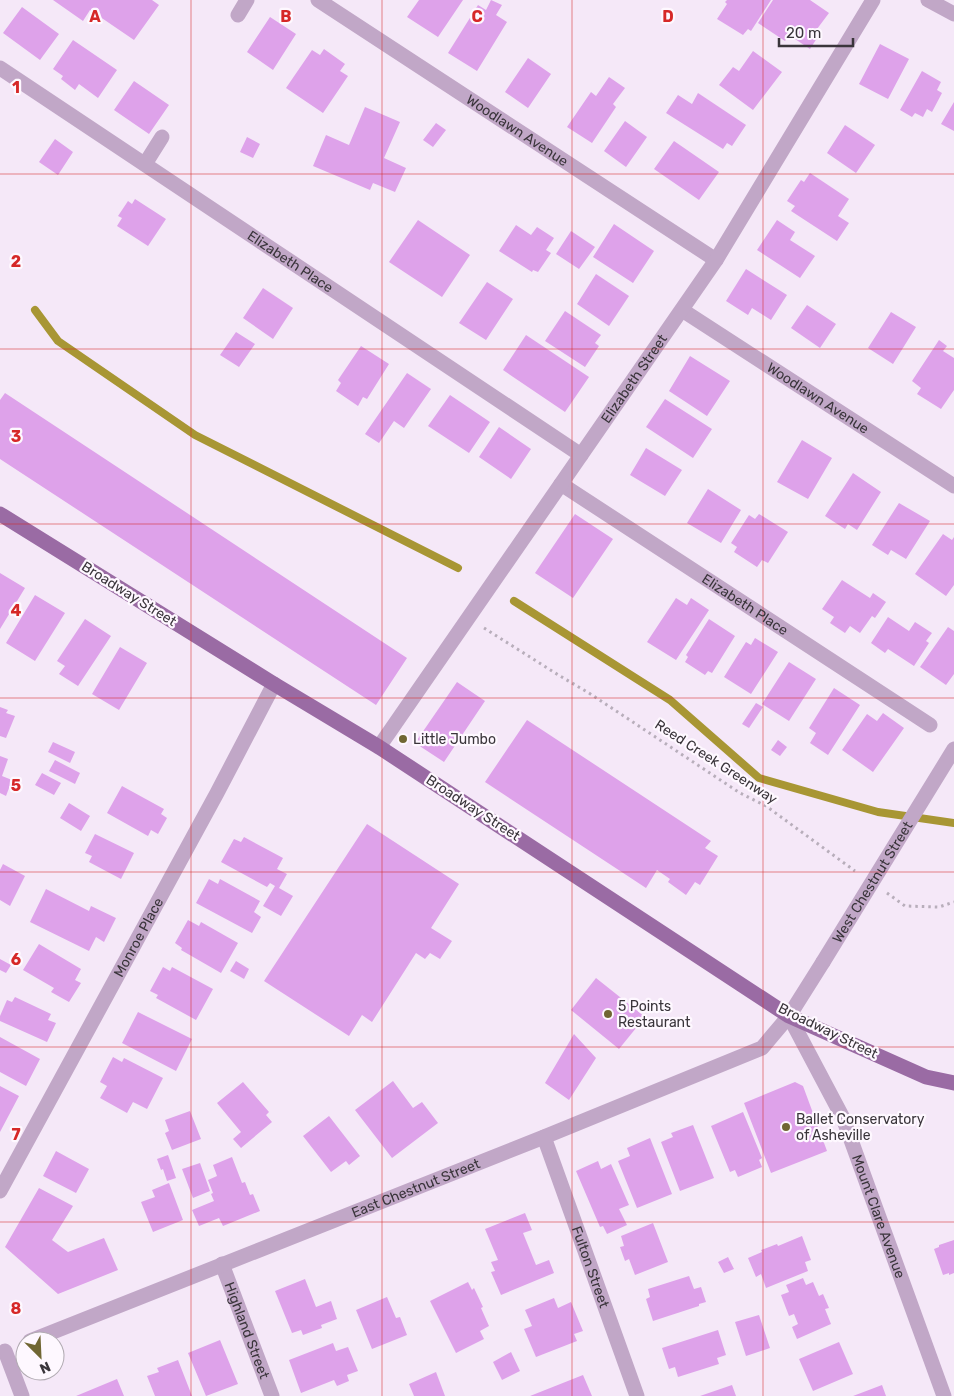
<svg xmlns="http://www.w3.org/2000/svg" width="954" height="1396" font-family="Rubik,sans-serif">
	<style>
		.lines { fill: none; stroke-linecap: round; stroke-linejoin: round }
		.stream { stroke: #a89634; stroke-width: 8 }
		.building { fill: #dea2ea }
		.path { stroke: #b8aebb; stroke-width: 3; stroke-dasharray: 2.5 4; stroke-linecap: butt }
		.minor { stroke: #c1a7c7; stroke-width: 15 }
		.major { stroke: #9a6ba4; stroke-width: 15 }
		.minor-bridge { stroke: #c1a7c7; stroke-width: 15 }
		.grid { fill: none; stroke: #d62828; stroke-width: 1; stroke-opacity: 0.55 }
		.poi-dot { fill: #706633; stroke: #fef8ff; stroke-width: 2 }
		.labels { text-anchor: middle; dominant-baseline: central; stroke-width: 4.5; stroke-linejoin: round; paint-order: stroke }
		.street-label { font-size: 14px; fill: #3a353b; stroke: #fef8ff }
		.poi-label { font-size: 14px; fill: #3a353b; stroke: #fef8ff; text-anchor: start }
		.grid-label { font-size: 16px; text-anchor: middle; font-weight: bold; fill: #d62828; stroke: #fef8ff; stroke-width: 4.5; stroke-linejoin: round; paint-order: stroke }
	</style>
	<rect width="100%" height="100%" fill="#f5e8f8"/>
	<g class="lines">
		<!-- stream -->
		<path class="stream" d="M35,310l23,31 137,94 263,133
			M514,601l156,99 89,78 119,34 76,11"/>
	</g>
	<!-- building -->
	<path class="building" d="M53,0h99l7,5 -25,35 -44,-30 -7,11z
		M419,0h44l-25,37 -31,-20z
		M491,0l11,5 -6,10 11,7 -30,49 -29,-18 30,-48 8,5z
		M727,0h44l-20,31 -3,-2 -5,6 -26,-16 10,-15 -2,-2z
		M773,0h37l19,13 -12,16 4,3 -11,17 -21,-14 -4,6 -27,-18z
		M22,7l37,27 -19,26 -37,-27z
		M270,17l26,17 -23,36 -26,-18z
		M73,40l44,30 -19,28 -19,-14 -4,6 -14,-11 2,-3 -10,-7z
		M880,44l29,15 -21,40 -29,-15z
		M324,49l21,15 -5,7 8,5 -25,37 -37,-25 26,-38 8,5z
		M753,51l29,21 -29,38 -34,-25 14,-18 6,4z
		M528,58l23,16 -23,34 -23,-16z
		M922,71l19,11 -4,8 5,3 -10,19 -5,-3 -4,8 -8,-4 -3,4 -12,-7z
		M609,77l16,11 -12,16 3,3 -24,36 -25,-16 24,-35 5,4z
		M134,81l35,24 -20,29 -35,-24z
		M698,93l48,32 -14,21 -5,-3 -4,6 -57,-36 12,-18 14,9z
		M954,102v29l-13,-7z
		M365,107l35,15 -16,36 22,10 -11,24 -22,-9 -3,7 -57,-24 13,-31 23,10z
		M625,121l22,16 -21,30 -22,-16z
		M436,123l10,7 -13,17 -10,-7z
		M845,125l30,20 -19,28 -29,-20z
		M247,137l13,7 -7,14 -13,-6z
		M55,139l18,13 -15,23 -19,-13z
		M674,141l45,31 -20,28 -45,-31z
		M810,173l39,26 -11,17 11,7 -12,18 -46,-30 4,-5 -8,-5 14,-21 3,2z
		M135,199l31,20 -18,27 -31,-20 5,-8 -4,-2 10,-15 4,3z
		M418,220l52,35 -28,42 -53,-35z
		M777,220l18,12 -5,8 25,16 -15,22 -43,-28z
		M614,224l40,27 -21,32 -40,-26z
		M516,225l15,10 6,-8 17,11 -8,12 5,3 -13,19 -5,-2 -1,2 -33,-21z
		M571,231l24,16 -16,22 -23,-15z
		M746,269l41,26 -16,25 -19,-12 -4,7 -22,-14z
		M596,274l33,22 -20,30 -32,-22z
		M487,282l26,17 -27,41 -27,-17z
		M263,288l30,20 -20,31 -30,-21z
		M807,305l29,19 -16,24 -29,-20z
		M565,311l36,24 -6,8 4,3 -14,21 -40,-26z
		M891,312l25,15 -23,37 -25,-16z
		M236,332l19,12 -16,23 -19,-12z
		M526,335l63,42 -24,35 -62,-42z
		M939,340l8,6 -4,5 11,7v32l-13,19 -24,-15 4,-6 -9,-7z
		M361,346l28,18 -22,35 -4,-2 -5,9 -22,-15 5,-8 -3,-3z
		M690,356l40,25 -23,35 -38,-25z
		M407,373l24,16 -27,39 -10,-7 -15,22 -14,-9z
		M5,393l402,265 -31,47 -376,-246v-59z
		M450,395l40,27 -21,31 -41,-27z
		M665,399l47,30 -19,29 -47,-31z
		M499,427l32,22 -20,30 -32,-22z
		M802,440l30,18 -24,41 -31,-17z
		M646,448l36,22 -17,26 -35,-21z
		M853,473l28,19 -24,38 -9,-6 -3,5 -20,-13z
		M708,489l33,21 -20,33 -34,-20z
		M899,503l31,18 -24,38 -15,-9 -3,5 -16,-10z
		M575,514l38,25 -40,59 -38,-25z
		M759,514l29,18 -20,31 -6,-3 -5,7 -23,-15 3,-5 -6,-4 18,-28 6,4z
		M943,534l9,6 2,-3v48l-8,11 -31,-22z
		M0,573l25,15 -25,41z
		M842,580l28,18 3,-5 13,9 -11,16 -3,-2 -12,17 -10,-7 -5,7 -15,-10 4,-6 -12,-8z
		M35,595l30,18 -30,48 -29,-18z
		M676,598l11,7 4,-7 18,12 -33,50 -29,-18z
		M888,617l21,14 6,-9 17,11 -6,8 3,2 -15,23 -26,-17 -3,4 -14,-10z
		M85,619l26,17 -33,50 -19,-12 6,-8 -8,-5z
		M709,619l26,17 -23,37 -4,-2 -3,4 -20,-13 3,-5 -2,-2z
		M948,627l6,4v43l-8,11 -26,-18z
		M755,638l23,14 -27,42 -27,-17 22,-35 5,3z
		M120,647l27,16 -28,47 -27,-16z
		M789,662l27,17 -27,42 -27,-17z
		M457,682l28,19 -41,61 -29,-19z
		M834,688l26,17 -32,50 -18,-12 6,-10 -7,-5z
		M756,703l7,4 -14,21 -7,-4z
		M0,707l8,3 -2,3 9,3 -9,22 -6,-2z
		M883,713l21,15 -31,44 -31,-22 25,-36 10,7z
		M527,720l184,121 -6,7 13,8 -18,29 -5,-3 -9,13 -18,-13 2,-3 -13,-9 -11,18 -161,-106z
		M778,740l9,7 -7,9 -9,-6z
		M53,742l22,10 -5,11 -22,-11z
		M0,756l8,3 -6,17 10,4 -6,16 -6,-3z
		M55,760l25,13 -5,11 -26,-13z
		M42,773l19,10 -7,12 -19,-10z
		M122,786l42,23 -3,5 6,4 -9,16 -7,-4 -3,6 -41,-23z
		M69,803l21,13 -9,15 -21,-13z
		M367,824l92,60 -28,44 21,13 -12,18 -10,-6 -5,6 -9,-6 -44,69 -10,-7 -13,21 -85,-55z
		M95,834l39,19 -13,26 -32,-17 3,-6 -7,-3z
		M244,837l39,21 -6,11 10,5 -8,14 14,8 -12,20 -18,-10 12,-20 -5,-3 -3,4 -46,-25 13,-23 7,3z
		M3,864l22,12 -15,30 -10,-6v-30z
		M209,879l9,5 2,-5 40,22 -6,11 7,5 -9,16 -56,-30z
		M46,889l43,22 2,-5 25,12 -12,24 -8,-5 -7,14 -59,-29z
		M188,920l11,6 2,-4 37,21 -17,30 -40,-23 1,-2 -7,-5z
		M39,944l42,25 -6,11 6,3 -12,19 -18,-10 3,-4 -31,-18z
		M0,959l11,6 -5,8 -6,-3z
		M236,961l13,8 -5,10 -14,-8z
		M163,967l7,4 2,-4 41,22 -17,31 -40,-22 2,-3 -8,-4z
		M596,978l49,39 -26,32 -48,-39z
		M15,997l36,17 -3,6 8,3 -9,19 -47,-21v-5l7,-16 5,2z
		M138,1012l54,27 -16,32 -54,-28z
		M574,1034l22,24 -27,42 -24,-17z
		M0,1037l40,22 -14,27 -26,-14z
		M113,1057l9,5 2,-4 39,20 -16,31 -14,-7 -6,11 -27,-15 7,-12 -7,-4z
		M393,1081l20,27 9,-6 16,21 -46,35 -37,-48z
		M243,1082l26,30 -3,3 6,7 -31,26 -8,-9 8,-7 -24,-29z
		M795,1082l8,4 24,65 -56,22 -27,-70z
		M0,1086l19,10 -19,36z
		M190,1111l11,28 -29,11 -7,-17 4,-2 -4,-11z
		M743,1112l19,46 -3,2 3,7 -24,10 -3,-7 -5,2 -19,-46z
		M329,1116l31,40 -11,9 -3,-4 -15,11 -28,-36z
		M693,1125l21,53 -34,13 -19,-49 12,-5 -2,-4z
		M650,1138l22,56 -35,14 -19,-47 12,-5 -3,-8z
		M56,1151l33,18 -13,24 -33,-17z
		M168,1155l8,23 -9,3 -4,-12 -2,1 -4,-11z
		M232,1157l10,26 3,-1 5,13 3,-1 7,17 -37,15 -4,-8 -20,8 -7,-16 22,-9 -3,-7 2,-1 -5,-13 9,-4 -4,-11z
		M598,1161l3,8 10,-5 18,41 -10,4 8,16 -20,9 -4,-8 -3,1 -24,-56z
		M200,1163l10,28 -17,7 -11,-29z
		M169,1183l14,37 -30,12 -12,-30 14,-5 -3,-7z
		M39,1188l34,18 -21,34 16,12 36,-14 14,32 -60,24 -53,-47z
		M525,1213l7,17 -9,3 13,32 13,-5 5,13 -53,22 -10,-23 4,-1 -4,-9 7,-2 -13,-31z
		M653,1223l15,39 -33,13 -6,-16 -4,2 -5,-14 4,-1 -3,-10z
		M802,1236l9,24 -6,2 3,9 -42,17 -5,-14 -5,3 -8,-19 14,-6 -1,-2 16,-6 1,2z
		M954,1240v33l-5,2v-2l-6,2 -9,-26 5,-2v-2z
		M728,1257l6,12 -10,4 -6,-11z
		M689,1276l5,13 7,-2 5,15 -7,2v2l-46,15 -7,-22 4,-2 -2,-8z
		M803,1278l3,7 7,-3 6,14 4,-2 6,14 -4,1 6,15 -34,15 -5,-12 6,-3 -4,-10 -5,2 -8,-21 8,-3 -3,-7z
		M305,1279l11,28 15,-6 6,18 -16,6 1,3 -19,7 -2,-5 -9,3 -17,-42z
		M468,1282l4,8 2,-2 9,19 -2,1 8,18 -9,5 4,8 -28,14 -26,-52z
		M387,1297l9,21 4,-1 7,18 -35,14 -16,-39z
		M554,1298l4,10 13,-6 12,29 -9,3 3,7 -41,16 -12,-28 8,-3 -7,-16z
		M759,1315l11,33 -24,8 -11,-34z
		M718,1330l8,25 -9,3 2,6 -41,13 -3,-10 -6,2 -7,-21z
		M220,1340l18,44 -32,12 -18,-43z
		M839,1342l14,32 -40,17 -14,-32z
		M333,1343l3,8 12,-4 10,24 -11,4 2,6 -12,5 -3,-6 -33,13 -12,-33z
		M511,1352l9,19 -18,9 -9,-18z
		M178,1360l14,36h-37l-8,-20 12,-4 -2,-4z
		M436,1372l9,24h-31l-5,-12z
		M583,1375l9,21h-62z
		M117,1379l7,17h-48z
		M732,1385l4,11h-36z
		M882,1385l4,11h-33z"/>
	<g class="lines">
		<!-- path -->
		<path class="path" d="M484,628l76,48 29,17 151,100 26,13 89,65
			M887,893l18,13 34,1 15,-5"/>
		<!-- minor -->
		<g class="minor">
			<path id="s1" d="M318,0l398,260"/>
			<path d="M928,0l26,14"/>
			<path d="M238,15l9,-15"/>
			<path id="s2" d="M0,68l581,387"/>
			<path d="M145,164l17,-27"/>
			<path id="s3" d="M682,310l272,176"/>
			<path id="s4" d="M561,484l369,241"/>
			<path id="s5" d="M379,747l337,-487 157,-260"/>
			<path id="s6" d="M789,1016l54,102 101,278"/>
			<path id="s7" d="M544,1137l93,259"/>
			<path id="s8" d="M0,1191l217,-398 57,-109"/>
			<path id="s9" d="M222,1264l50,132"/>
			<path id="s10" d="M30,1341l514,-204 218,-89 27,-32 34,-54"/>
			<path d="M5,1351l17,45"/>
		</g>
		<!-- major -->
		<path class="major" d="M0,514l274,170 105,63 410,269 137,61 28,6"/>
		<!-- minor-bridge -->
		<path class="minor-bridge" id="s11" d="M823,962l131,-213"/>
	</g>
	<!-- grid -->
	<path class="grid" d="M191,0v1396M382,0v1396M572,0v1396M763,0v1396M0,174h954M0,349h954M0,524h954M0,698h954M0,872h954M0,1047h954M0,1222h954"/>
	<!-- markers -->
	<g class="poi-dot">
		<circle cx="403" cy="739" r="5"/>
		<circle cx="608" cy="1014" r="5"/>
		<circle cx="786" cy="1127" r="5"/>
	</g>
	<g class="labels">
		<!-- street labels -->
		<g class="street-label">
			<text stroke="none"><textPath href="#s1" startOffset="238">Woodlawn Avenue</textPath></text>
			<text stroke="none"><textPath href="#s2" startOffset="349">Elizabeth Place</textPath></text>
			<text stroke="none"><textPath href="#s5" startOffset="448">Elizabeth Street</textPath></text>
			<text stroke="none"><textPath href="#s3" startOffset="162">Woodlawn Avenue</textPath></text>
			<text transform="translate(129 594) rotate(32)">Broadway Street</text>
			<text stroke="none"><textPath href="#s4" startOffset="220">Elizabeth Place</textPath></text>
			<text transform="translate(716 762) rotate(33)">Reed Creek Greenway</text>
			<text transform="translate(473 808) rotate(33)">Broadway Street</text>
			<text stroke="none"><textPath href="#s11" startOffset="94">West Chestnut Street</textPath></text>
			<text stroke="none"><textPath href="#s8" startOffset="289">Monroe Place</textPath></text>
			<text transform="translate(828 1031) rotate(26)">Broadway Street</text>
			<text stroke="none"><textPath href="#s10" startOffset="415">East Chestnut Street</textPath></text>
			<text stroke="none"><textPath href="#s6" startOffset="220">Mount Clare Avenue</textPath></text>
			<text stroke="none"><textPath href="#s7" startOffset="138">Fulton Street</textPath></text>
			<text stroke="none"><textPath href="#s9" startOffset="71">Highland Street</textPath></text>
		</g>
		<!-- poi labels -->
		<g class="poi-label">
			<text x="413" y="739">Little Jumbo</text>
			<text x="618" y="1006">5 Points<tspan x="618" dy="16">Restaurant</tspan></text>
			<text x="796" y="1119">Ballet Conservatory<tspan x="796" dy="16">of Asheville</tspan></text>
		</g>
	</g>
	<g class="grid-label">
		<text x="95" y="22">A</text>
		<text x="286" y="22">B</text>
		<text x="477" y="22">C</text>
		<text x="668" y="22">D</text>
		<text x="16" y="93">1</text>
		<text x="16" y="267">2</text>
		<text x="16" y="442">3</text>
		<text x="16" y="616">4</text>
		<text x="16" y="791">5</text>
		<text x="16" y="965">6</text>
		<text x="16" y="1140">7</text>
		<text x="16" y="1314">8</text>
	</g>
	<!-- north arrow -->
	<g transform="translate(40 1356) rotate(156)"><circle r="24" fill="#fef8ff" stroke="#b0aab1"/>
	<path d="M0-4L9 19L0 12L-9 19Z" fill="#706633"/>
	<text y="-8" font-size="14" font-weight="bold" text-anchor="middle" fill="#3a353b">N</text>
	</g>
	<!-- scale -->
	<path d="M779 38v8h74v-8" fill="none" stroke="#3a353b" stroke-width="2.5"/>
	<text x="786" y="38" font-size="15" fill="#3a353b" stroke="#fef8ff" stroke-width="4" paint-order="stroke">20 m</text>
</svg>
